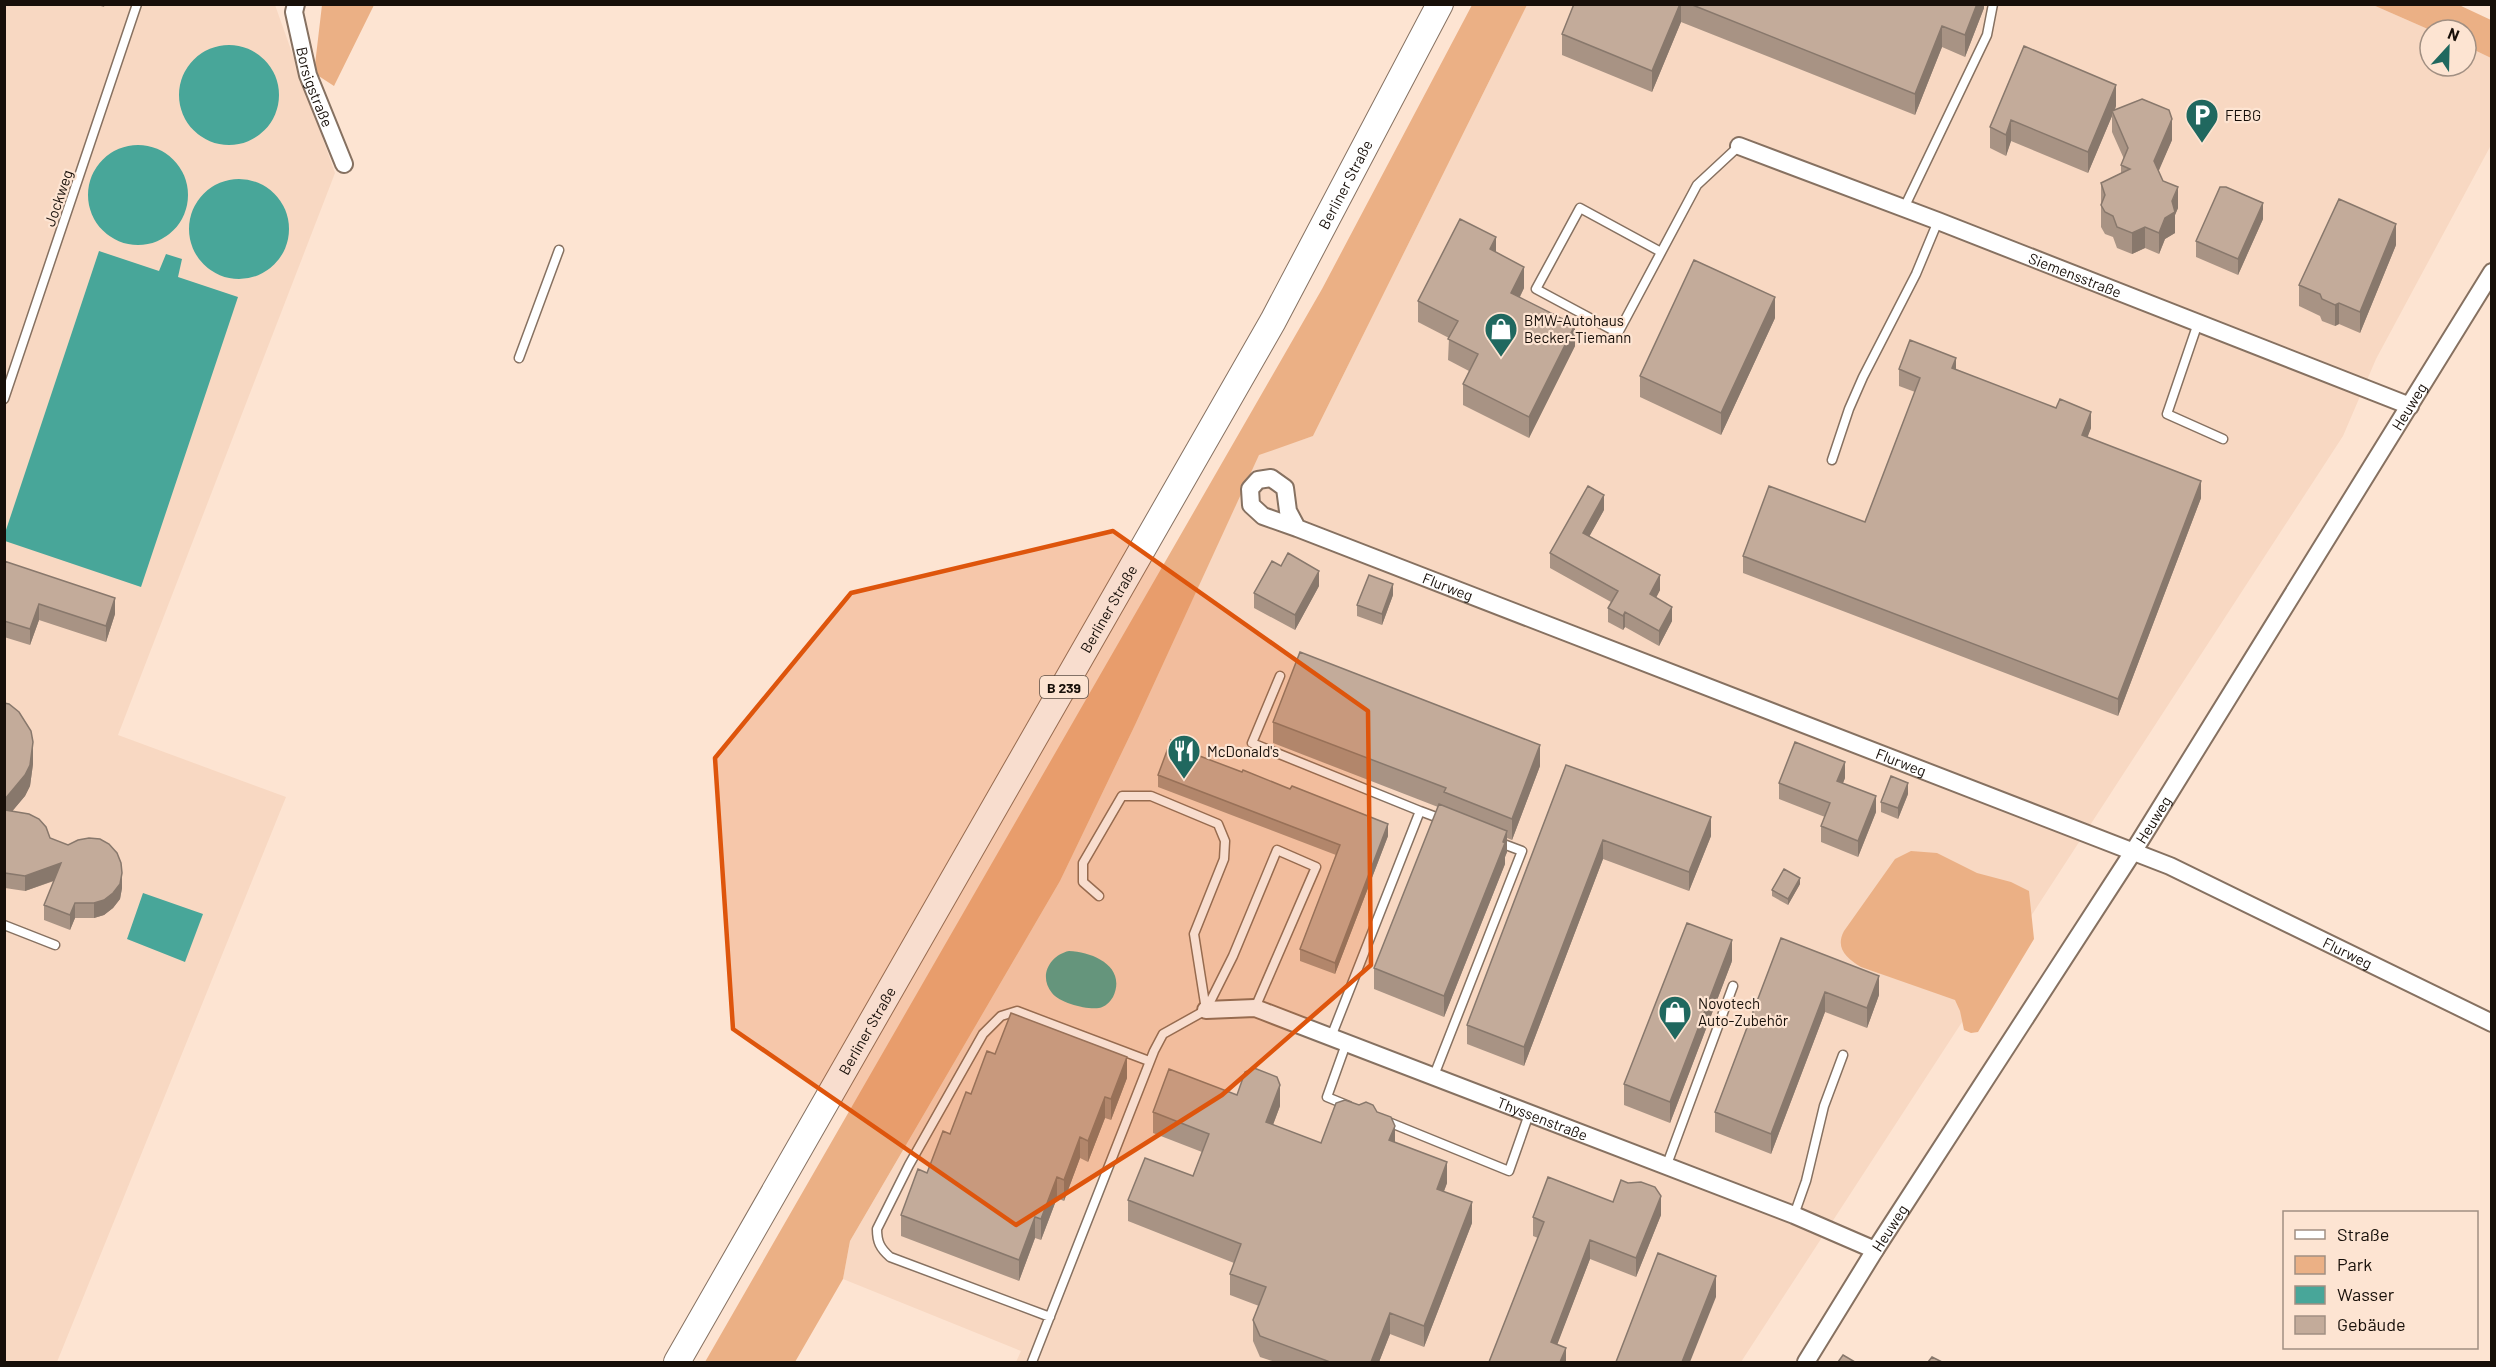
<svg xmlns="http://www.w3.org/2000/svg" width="2496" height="1367" font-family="Barlow,sans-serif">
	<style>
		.built { fill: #f8d8c2 }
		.green { fill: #ebb085 }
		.water { fill: #48a699 }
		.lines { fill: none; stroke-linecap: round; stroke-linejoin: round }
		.service-casing { stroke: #867161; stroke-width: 11 }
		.minor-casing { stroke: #867161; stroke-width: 20 }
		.primary-casing { stroke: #867161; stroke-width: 28 }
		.service { stroke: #fff; stroke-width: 8 }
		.minor { stroke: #fff; stroke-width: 16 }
		.primary { stroke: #fff; stroke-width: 26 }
		.wall { fill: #a89384 }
		.shaded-wall { fill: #88786c }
		.building { fill: #c3ab9a; stroke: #88786c; stroke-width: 1.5 }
		.marked { fill: #de550c; fill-opacity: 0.2; stroke: #de550c; stroke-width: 4.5; stroke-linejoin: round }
		.labels { text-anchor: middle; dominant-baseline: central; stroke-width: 4.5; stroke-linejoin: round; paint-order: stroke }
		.shield { fill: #fde4d2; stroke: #5c4f45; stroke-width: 1.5 }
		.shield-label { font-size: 14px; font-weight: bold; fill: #170f09 }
		.street-label { font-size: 15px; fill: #170f09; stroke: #fde4d2 }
		.poi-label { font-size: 15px; fill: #170f09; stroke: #fde4d2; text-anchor: start }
	</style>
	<rect width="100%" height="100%" fill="#fde4d2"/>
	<!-- built -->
	<path class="built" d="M5,5h270l60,168 -217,562 168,62 -229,565h-52z
		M1527,5h846l57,25v36h36v-20l25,12v87l-115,214 -33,77 -602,926h-725l5,-11 -178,-72 7,-38 210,-360 75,-156 124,-271 54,-18z"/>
	<!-- green -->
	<path class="green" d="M322,5h52l-40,81 -20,-13z
		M1472,5h55l-214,431 -54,19 -124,270 -75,156 -210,360 -7,38 -48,83h-90l617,-1073z
		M2373,5h86l32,15v38l-25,-12v-16h-36z
		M1911,851l26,2 40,20 34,9 18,9 5,48 -56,93 -7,1 -7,-3 -4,-19 -5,-11 -94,-33c-15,-9 -26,-19 -17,-36l51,-72z"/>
	<!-- water -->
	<path class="water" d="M179 95a50 50 0 1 1 100 0a50 50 0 1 1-100 0Z
		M88 195a50 50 0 1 1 100 0a50 50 0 1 1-100 0Z
		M189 229a50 50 0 1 1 100 0a50 50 0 1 1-100 0Z
		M99,251l60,20 7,-17 16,5 -4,18 60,20 -97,290 -136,-46v-8z
		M143,893l60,21 -18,48 -58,-23z
		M1069,951c25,1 58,16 44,46 -3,5 -8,10 -14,11 -12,2 -39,-5 -47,-15 -14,-17 -2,-38 17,-42z"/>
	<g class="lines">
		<!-- service casing -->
		<g class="service-casing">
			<path id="service" d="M1904,208l83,-173 6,-31
				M1661,252l-81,-44 -44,81 82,44 79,-148 42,-39
				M2198,323l-31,91 56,25
				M519,358l40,-108
				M4,399l133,-395
				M1832,460l17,-51 14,-32 53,-103 22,-53
				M1280,676l-28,67 168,68
				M1099,896l-16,-14v-19l39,-67h29l67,28 7,17 -1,18 -30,75 12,76
				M4,925l51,20
				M1331,1037l89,-226 24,9
				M1346,1044l-19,53 22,9
				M1433,1078l89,-227 -24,-9
				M1386,1121l123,50 20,-57
				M1666,1167l67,-181
				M1794,1215l12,-34 18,-75 19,-51
				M1050,1317l-160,-60c-10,-9 -13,-15 -13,-28l32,-64 74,-131 18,-18 16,-5 132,50
				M1032,1362l122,-311 9,-17 43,-24 27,-54 44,-106 39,17 -61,141"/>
		</g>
		<!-- minor casing -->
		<g class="minor-casing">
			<g id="minor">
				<path id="s1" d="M296,4l-2,8 14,63 36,89"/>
				<path id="s2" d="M1739,146l199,75 472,185"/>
				<path id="s3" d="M1297,528l-34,-12 -12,-11 -1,-16 8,-9 13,-2 14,10 3,23 9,17 873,338 322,157"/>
				<path id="s4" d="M1206,1010l49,-2 8,3 531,204 81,35"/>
				<path id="s5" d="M1806,1362l69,-112 258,-398 359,-580"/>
			</g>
		</g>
		<!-- primary casing -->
		<g class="primary-casing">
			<g id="primary">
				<path id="s6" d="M677,1362l596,-1041 167,-317"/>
			</g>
		</g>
		<!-- service -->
		<use href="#service" class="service"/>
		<!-- minor -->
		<use href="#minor" class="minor"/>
		<!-- primary -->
		<use href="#primary" class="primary"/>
	</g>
	<!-- wall -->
	<path class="wall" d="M94,4h11l-1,3z
		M1574,4h410v4l-19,49 -23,-10 -27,68 -234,-93 -29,70 -90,-37v-21z
		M2024,46l92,60 -1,4 57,30 -14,31 5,10 15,27 -3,7v18l-10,6 -6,15 -14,-6 -13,6 -15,-6 -4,-11 -8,-3 -4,-7v-44l20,-10v-8l3,-6 -12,-27v-16l-24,57 -77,-32 -5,15 -16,-8v-21z
		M2263,219l-25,56 -42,-18v-16z
		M2396,245l-36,88 -21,-9 -4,2 -13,-5 -2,-5 -21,-10v-21z
		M1496,252l28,36 -4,9 55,49 -46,92 -66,-33v-21l6,-13 -21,-11 1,-22 -31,-16v-21z
		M1775,318l-54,117 -81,-38v-21z
		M1899,369l57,1 135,58 -4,9 114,61 -83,218 -375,-143v-17l122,-34 50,-130 -16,-6z
		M1604,510l-15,26 71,54 -4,8 16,23 -13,25 -34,-19 -2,3 -15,-8v-14l3,-6 -61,-34v-15z
		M4,561l111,53 -9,28 -67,-22 -9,25 -26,-8z
		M1319,586l-24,44 -41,-22v-15z
		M1393,595l-11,30 -25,-9v-11z
		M4,703l29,61 -3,22 -5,10 -13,15 110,77 -2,11 -7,9 -9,7 -10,3h-19l-5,12 -26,-10v-15l10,-24 -29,10 -20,-3z
		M1273,722l267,44 -28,74 -5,-2v14l-2,5v7l-61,153 -70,-28v-21l64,-161 -165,-64z
		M1191,752l197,84 -53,138 -35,-13v-12l36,-94 -178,-68v-12z
		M1566,765l145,71 -22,55 -86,-32 -79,207 -57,-22v-19z
		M1845,778l-2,5 33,29 -18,45 -37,-15v-16l4,-9 -46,-18v-16z
		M1908,794l-10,25 -17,-7v-10z
		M1800,884l-12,21 -16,-9v-6z
		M1781,938l98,57 -12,33 -42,-16 -54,142 -56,-22v-20z
		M1732,961l-62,162 -46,-18v-21z
		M995,1054l132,24 -16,42 -6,-2 -17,44 -8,-4 -16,43 -7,-3 -16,42 -6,-2 -16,43 -118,-45v-21l49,-81 21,-40z
		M1237,1095l43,11 -7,19 48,18 56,-31 18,30 52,41 -3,8 28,32 -48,124 -34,-13 -11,28h-104l-15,-5 -7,-16v-21l6,-14 -29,-11v-21l4,-11 -106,-42v-21l65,-24 9,-24 -49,-19v-21z
		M1613,1202l48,13 -25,62 -46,-18 -33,85 9,18h-77l49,-124 -5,-2v-19z"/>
	<!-- shaded-wall -->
	<path class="shaded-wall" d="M1680,4h1v18l-29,70v-21z
		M1977,4h7v4l-19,49v-22z
		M1942,26v21l-27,68v-21z
		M2116,85v21l-3,7 -1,-2v5l-24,57v-21z
		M2172,119v21l-18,42v-21z
		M2011,120v21l-5,15v-21z
		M2178,187v21l-3,7v18l-10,6 -6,15v-21z
		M2263,203v16l-25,56v-16z
		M2396,224v21l-36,88v-21z
		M2145,227v21l-13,6v-21z
		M1496,237v21l-6,-9z
		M1524,267v21l-13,26v-21z
		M1775,297v21l-54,117v-22z
		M2339,303v21l-4,2v-21z
		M1575,325v21l-46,92v-21z
		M1956,358v17l-4,-7z
		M2091,412v16l-9,24v-17z
		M2201,481v17l-83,218v-17z
		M1604,495v15l-21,38v-15z
		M1319,571v15l-24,44v-15z
		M1660,575v15l-10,19v-15z
		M1393,584v11l-11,30v-11z
		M115,598v16l-9,28v-16z
		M39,604v16l-9,25v-16z
		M1672,607v14l-13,25v-15z
		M1625,612v15l-2,3v-14z
		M33,742v22l-3,22 -5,10 -20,24v-21z
		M1540,745v21l-28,74v-21z
		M1845,762v16l-8,19v-16z
		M1908,783v11l-10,25v-11z
		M1876,796v16l-18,45v-16z
		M1711,817v19l-22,55v-19z
		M1388,824v12l-53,138v-11z
		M1507,831v21l-2,5v7l-61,153v-21z
		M1603,840v19l-79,207v-19z
		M61,863v15l-36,13v-15z
		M122,873v15l-2,11 -7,9 -9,7 -10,3v-15z
		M1800,878v6l-12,21v-6z
		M75,903v15l-5,12v-15z
		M1732,940v21l-62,162v-21z
		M1879,976v19l-12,33v-20z
		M1825,992v20l-54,142v-20z
		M1127,1057v21l-16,42v-21z
		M1280,1085v21l-14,37v-21z
		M1105,1097v21l-17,44v-21z
		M1395,1126v22l-6,-8z
		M1080,1137v21l-16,43v-21z
		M1447,1162v21l-10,27v-21z
		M1057,1177v21l-16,42v-21z
		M1661,1196v19l-25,62v-19z
		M1472,1202v21l-48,124v-21z
		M1035,1217v21l-16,43v-21z
		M1590,1240v19l-39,102v-19z
		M1716,1276v21l-26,65h-8z
		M1390,1313v21l-11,28h-8z
		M1566,1348v14h-6z"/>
	<!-- building -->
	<path class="building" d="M1574,4h106l-28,67 -90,-37z
		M1690,4h287l-12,31 -23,-9 -27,68z
		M2024,46l92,39 -28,67 -77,-32 -5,15 -16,-8z
		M2142,99l27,11 3,9 -18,42 9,20 15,6 -6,14 3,11 -10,6 -6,15 -14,-6 -13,6 -15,-6 -4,-11 -8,-4 -4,-7 4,-10 -4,-12 29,-14 -9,-4 7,-17 -16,-37z
		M2220,187h6l37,16 -25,56 -42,-18z
		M2339,199l57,25 -36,88 -21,-9 -4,2 -13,-6 -2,-5 -21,-9z
		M1460,219l36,18 -6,12 34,18 -13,26 64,32 -46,92 -66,-33 15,-30 -30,-15 10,-18 -40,-20z
		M1694,260l81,37 -54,116 -81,-37z
		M1910,340l46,18 -4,10 104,40 4,-9 31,13 -9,23 119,46 -83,218 -375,-143 26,-70 96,36 55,-144 -21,-9z
		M1588,486l16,9 -21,38 77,42 -10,19 22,13 -13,24 -34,-19 -2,4 -15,-8 10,-17 -68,-38z
		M1288,553l31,18 -24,44 -41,-22 18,-32 9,5z
		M4,561l111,37 -9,28 -67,-22 -9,25 -26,-8z
		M1369,575l24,9 -11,30 -25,-9z
		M1300,652l240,93 -28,74 -68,-27 2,-4 -173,-66z
		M4,703l5,1 10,8 12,19 2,11 -3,23 -5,10 -20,24z
		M1171,740l20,8 -2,4 53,20 1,-2 47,19 2,-3 96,38 -53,139 -35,-14 40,-104 -182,-70z
		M1795,742l50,20 -8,19 39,15 -18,45 -37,-15 9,-23 -51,-20z
		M1566,765l145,52 -22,55 -86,-32 -79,207 -57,-22z
		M1891,776l17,7 -10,25 -17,-6z
		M1439,804l68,27 -4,11 2,1 -61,153 -70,-28z
		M5,810l24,4 10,5 7,8 4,11 18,7 10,-5 11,-2 11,1 9,5 8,9 4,10 1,10 -2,11 -7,9 -9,7 -10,3h-19l-5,12 -26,-10 17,-42 -36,13 -20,-3z
		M1784,869l16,9 -12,21 -16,-9z
		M1687,923l45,17 -62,162 -46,-18z
		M1781,938l98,38 -12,32 -42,-16 -54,142 -56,-22z
		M1011,1013l116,44 -16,42 -6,-2 -17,44 -8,-4 -16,43 -7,-3 -16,42 -6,-2 -16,43 -118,-45 17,-46 9,4 16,-42 7,3 16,-42 5,2 16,-43 8,3z
		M1254,1068l23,9 3,8 -14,37 55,21 15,-40 9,-3 14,5 7,-3 7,3 4,7 14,5 4,9 -6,14 58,22 -10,27 35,13 -48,124 -34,-13 -19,49h-41l-70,-26 -7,-16 13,-33 -36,-13 11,-30 -113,-44 17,-42 48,18 16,-42 -56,-22 16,-43 68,26 8,-23z
		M1548,1177l65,25 8,-22 7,3 13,-1 14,5 6,9 -25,62 -46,-18 -39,102 15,6 -6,14h-71l55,-140 -11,-5z
		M1658,1253l58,23 -34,86h-66z
		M1843,1355l12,7h-17z
		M1932,1357l10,5h-14z"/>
	<!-- marked area -->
	<path class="marked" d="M1113,531l255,180 3,254 -149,130 -206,130 -283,-196 -18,-271 136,-165z"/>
	<!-- icons -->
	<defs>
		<g id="parking-pin" transform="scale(1.725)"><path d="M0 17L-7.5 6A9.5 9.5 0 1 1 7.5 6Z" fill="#20685f" stroke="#fde4d2"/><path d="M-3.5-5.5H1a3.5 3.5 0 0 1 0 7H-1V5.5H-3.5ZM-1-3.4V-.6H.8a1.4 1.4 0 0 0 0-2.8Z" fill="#fff"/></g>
		<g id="shop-pin" transform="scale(1.725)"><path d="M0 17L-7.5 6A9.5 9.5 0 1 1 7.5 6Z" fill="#20685f" stroke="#fde4d2"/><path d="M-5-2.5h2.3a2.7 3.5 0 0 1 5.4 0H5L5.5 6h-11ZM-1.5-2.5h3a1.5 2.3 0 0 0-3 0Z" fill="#fff"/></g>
		<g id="restaurant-pin" transform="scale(1.725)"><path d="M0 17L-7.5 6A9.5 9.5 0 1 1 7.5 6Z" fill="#20685f" stroke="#fde4d2"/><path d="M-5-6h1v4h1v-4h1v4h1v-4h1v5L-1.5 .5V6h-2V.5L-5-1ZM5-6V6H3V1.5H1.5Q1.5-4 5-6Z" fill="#fff"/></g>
	</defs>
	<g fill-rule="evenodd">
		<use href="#parking-pin" x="2202" y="115"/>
		<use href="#shop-pin" x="1501" y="329"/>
		<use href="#restaurant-pin" x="1184" y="751"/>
		<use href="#shop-pin" x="1675" y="1012"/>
	</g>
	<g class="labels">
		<!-- shield labels -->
		<rect class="shield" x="1040" y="676" width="48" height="22" rx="4.5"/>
		<g class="shield-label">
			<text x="1064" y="687">B 239</text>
		</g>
		<!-- street labels -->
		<g class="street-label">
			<text stroke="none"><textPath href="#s1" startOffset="86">Borsigstraße</textPath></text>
			<text stroke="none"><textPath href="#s6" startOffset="1354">Berliner Straße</textPath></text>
			<text transform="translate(58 198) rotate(-71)">Jockweg</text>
			<text stroke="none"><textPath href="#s2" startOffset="360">Siemensstraße</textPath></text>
			<text stroke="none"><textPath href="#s5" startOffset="1130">Heuweg</textPath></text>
			<text stroke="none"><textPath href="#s3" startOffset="315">Flurweg</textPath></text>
			<text stroke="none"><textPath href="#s6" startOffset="868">Berliner Straße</textPath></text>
			<text stroke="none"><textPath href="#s3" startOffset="801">Flurweg</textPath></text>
			<text stroke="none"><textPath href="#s5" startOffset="644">Heuweg</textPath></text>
			<text stroke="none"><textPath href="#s3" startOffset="1287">Flurweg</textPath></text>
			<text stroke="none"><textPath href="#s6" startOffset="382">Berliner Straße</textPath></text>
			<text stroke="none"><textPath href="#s4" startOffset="357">Thyssenstraße</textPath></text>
			<text stroke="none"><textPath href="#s5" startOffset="158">Heuweg</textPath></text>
		</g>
		<!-- poi labels -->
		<g class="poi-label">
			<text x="2225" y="115">FEBG</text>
			<text x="1524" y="320">BMW-Autohaus<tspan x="1524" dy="17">Becker-Tiemann</tspan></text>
			<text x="1207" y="751">McDonald's</text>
			<text x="1698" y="1003">Novotech<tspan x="1698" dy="17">Auto-Zubehör</tspan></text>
		</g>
	</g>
	<!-- border -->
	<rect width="2496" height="1367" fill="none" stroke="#170f09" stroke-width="12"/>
	<!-- legend -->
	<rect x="2283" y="1211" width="195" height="138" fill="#fde4d2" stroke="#a18f82" stroke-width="1.5"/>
	<rect x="2295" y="1230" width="30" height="9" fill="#ffffff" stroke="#a18f82" stroke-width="1.5"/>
	<text x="2337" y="1241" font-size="18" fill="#170f09">Straße</text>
	<rect x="2295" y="1256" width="30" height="18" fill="#ebb085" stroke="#a18f82" stroke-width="1.5"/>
	<text x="2337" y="1271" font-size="18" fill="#170f09">Park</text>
	<rect x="2295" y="1286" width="30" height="18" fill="#48a699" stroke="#a18f82" stroke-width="1.5"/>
	<text x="2337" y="1301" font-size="18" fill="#170f09">Wasser</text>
	<rect x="2295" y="1316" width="30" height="18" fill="#c3ab9a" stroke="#a18f82" stroke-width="1.5"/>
	<text x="2337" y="1331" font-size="18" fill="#170f09">Gebäude</text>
	<!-- north arrow -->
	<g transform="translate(2448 48) rotate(22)"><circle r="28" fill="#fde4d2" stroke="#a18f82" stroke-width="1.5"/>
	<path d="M0-4.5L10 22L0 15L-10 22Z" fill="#20685f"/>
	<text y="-9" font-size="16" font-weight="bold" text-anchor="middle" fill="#170f09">N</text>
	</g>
</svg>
